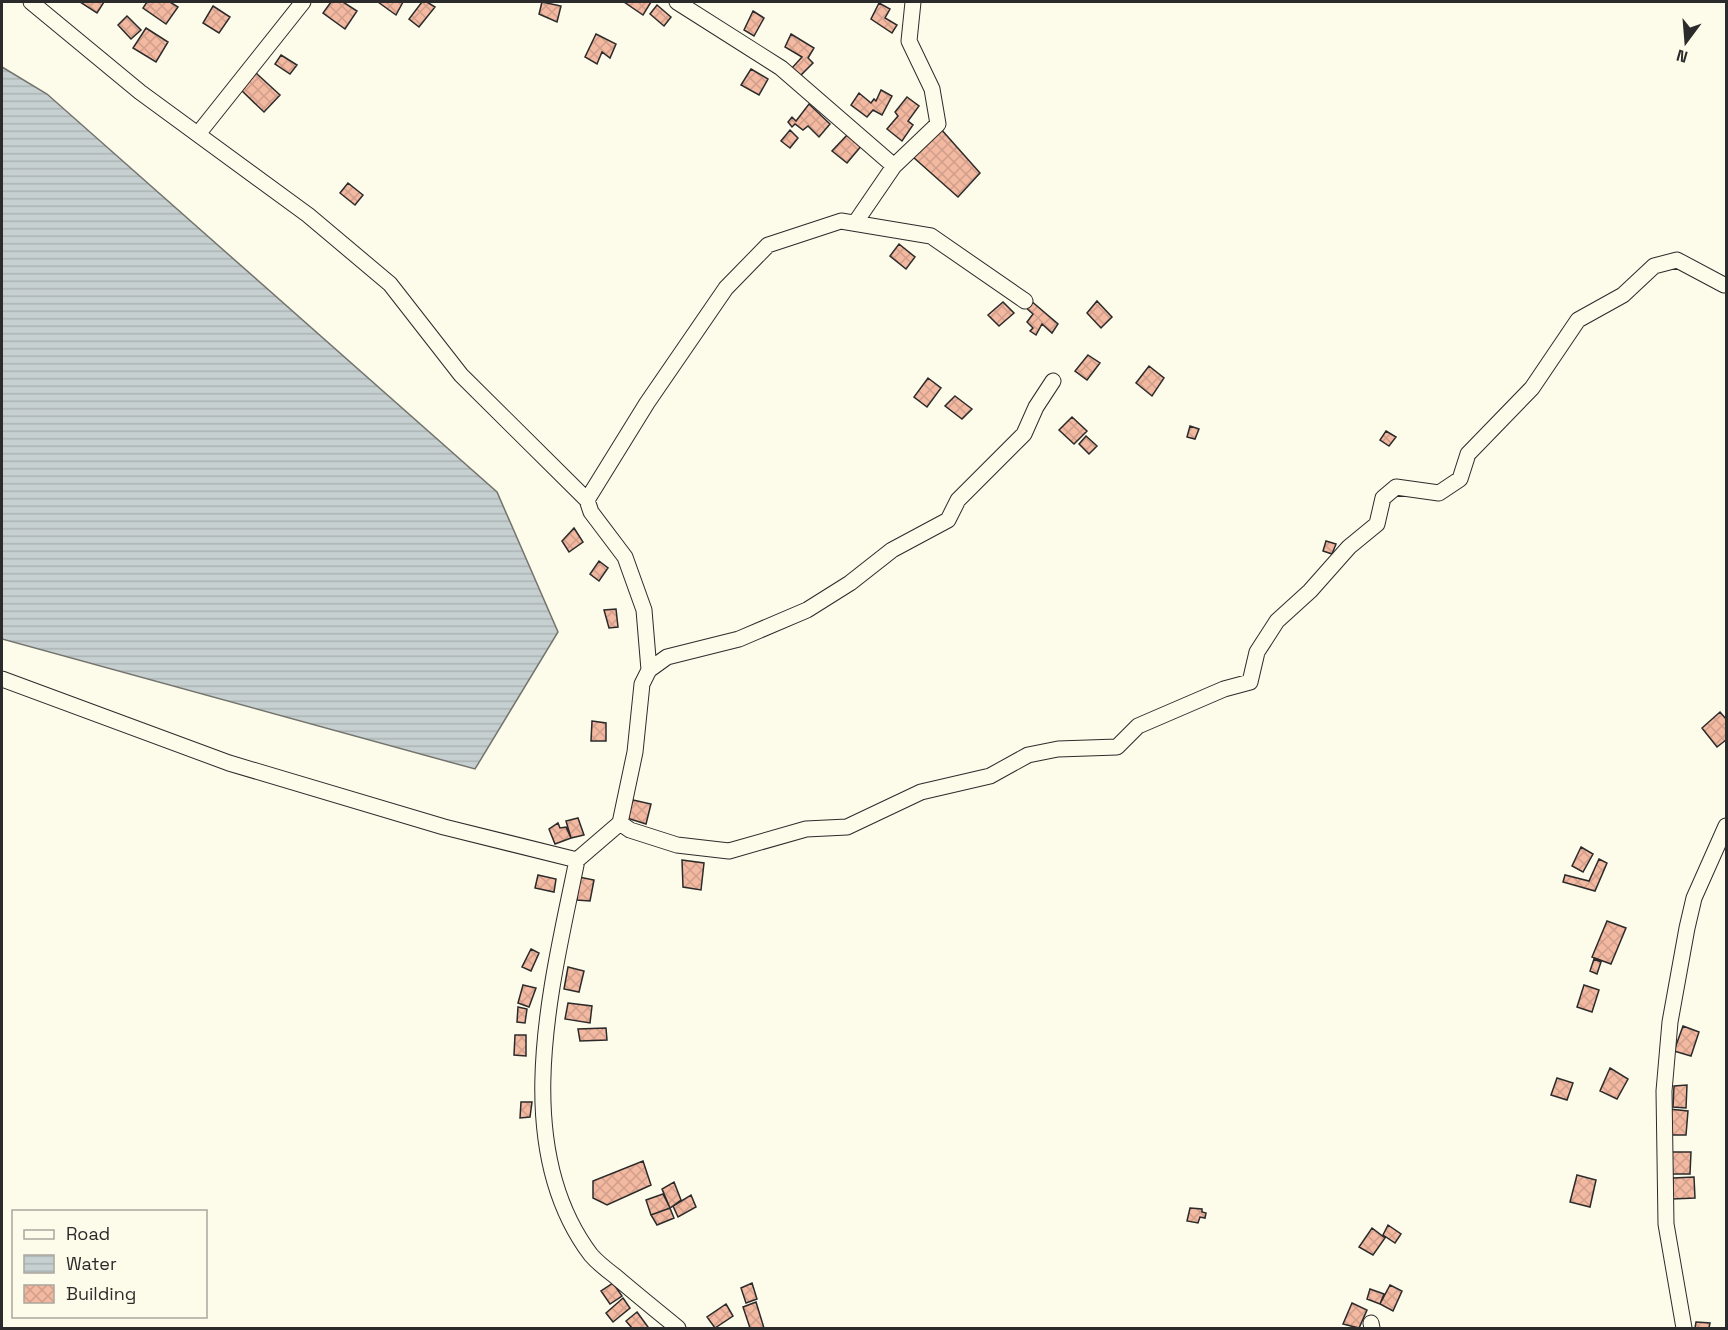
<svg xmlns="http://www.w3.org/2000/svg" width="1728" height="1330" font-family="'Space Grotesk',sans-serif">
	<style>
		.water { fill: url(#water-rules); stroke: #74746e; stroke-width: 1.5 }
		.building { fill: url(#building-cross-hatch); stroke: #2b2b2b; stroke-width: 1.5 }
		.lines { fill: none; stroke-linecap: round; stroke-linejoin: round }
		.street-casing { stroke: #2b2b2b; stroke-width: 17 }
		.street { stroke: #fdfbea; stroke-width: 15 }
	</style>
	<defs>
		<pattern id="water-rules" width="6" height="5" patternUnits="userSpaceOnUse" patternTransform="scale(1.5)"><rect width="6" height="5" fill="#c7d0d0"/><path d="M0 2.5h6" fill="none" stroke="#abb3b3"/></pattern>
		<pattern id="building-cross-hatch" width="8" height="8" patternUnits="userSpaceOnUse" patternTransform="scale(1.5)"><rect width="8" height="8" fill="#f2b8a0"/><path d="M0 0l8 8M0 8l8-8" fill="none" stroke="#d09e8a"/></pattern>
	</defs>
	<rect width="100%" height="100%" fill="#fdfbea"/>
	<!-- water -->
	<path class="water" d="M2,67l45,27 450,398 61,140 -83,137 -473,-130z"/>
	<!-- building -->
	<path class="building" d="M80,2h24l-7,11z
		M147,2h23l8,5 -12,17 -23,-16z
		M331,2h12l14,9 -12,18 -22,-16z
		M378,2h25l-7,13z
		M422,2h5l8,5 -16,20 -10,-8z
		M542,2l19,4 -4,16 -18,-8z
		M624,2h27l-8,13z
		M879,3l11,6 -5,9 12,7 -5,8 -21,-14z
		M657,5l14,12 -7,9 -14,-12z
		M213,6l17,11 -11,16 -16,-10z
		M753,11l11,7 -10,18 -10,-6z
		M127,16l14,14 -10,9 -13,-14z
		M146,28l22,14 -12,20 -23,-14z
		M596,34l20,10 -6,14 -8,-6 -5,12 -12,-7z
		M791,34l23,14 -6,10 5,5 -14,14 -7,-9 10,-11 -17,-10z
		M281,55l16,10 -7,9 -15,-10z
		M751,69l17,10 -9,16 -18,-10z
		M256,73l24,22 -16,17 -23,-22z
		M881,90l11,6 -10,19 -9,-5 -6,7 -16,-12 8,-12 12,10 3,-4 2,2z
		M907,97l12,9 -11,15 5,4 -11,16 -15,-12 11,-13 -3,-4z
		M809,104l21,20 -11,13 -11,-11 -5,4 -8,-6 -3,3 -4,-5 4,-5 4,4z
		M940,128l40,45 -22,24 -45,-40z
		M790,130l8,8 -8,10 -9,-7z
		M848,134l14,11 -15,18 -15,-12z
		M348,183l15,12 -8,10 -15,-12z
		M899,244l16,13 -9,12 -16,-13z
		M1030,300l28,24 -6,9 -10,-9 -6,11 -6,-4 3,-3 -6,-6 6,-8 -9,-8z
		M1097,301l15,16 -11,11 -14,-15z
		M1003,302l11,11 -15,13 -11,-11z
		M1088,355l12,8 -13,17 -12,-9z
		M1149,366l15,12 -12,18 -16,-13z
		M928,378l13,10 -14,19 -13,-10z
		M955,396l17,13 -10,10 -17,-13z
		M1072,417l15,14 -13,13 -15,-14z
		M1190,426l9,3 -4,10 -8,-2z
		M1386,431l10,6 -7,9 -9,-6z
		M1086,436l11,10 -8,8 -10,-10z
		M574,528l9,14 -14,10 -7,-11z
		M1326,541l10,3 -4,10 -9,-3z
		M599,561l9,7 -9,13 -9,-7z
		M616,609l2,18 -9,1 -5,-18z
		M1720,712l6,7v21l-9,7 -15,-19z
		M592,721l14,2v18h-15z
		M633,800l18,4 -5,20 -19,-6z
		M578,818l6,17 -13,3 -5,-17z
		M558,823l2,5 6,-1 5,11 -16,6 -6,-15z
		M1581,847l12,7 -10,18 -11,-6z
		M1599,859l8,4 -12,28 -32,-9 2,-7 24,6z
		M682,860l22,3 -3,27 -18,-3z
		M538,875l18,4 -2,13 -19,-4z
		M579,877l15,3 -4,21 -13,-1z
		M1607,921l19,7 -15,36 -19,-7z
		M531,949l8,4 -8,18 -9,-4z
		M1594,959l7,3 -4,12 -7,-3z
		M568,967l16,4 -5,21 -15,-3z
		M523,985l13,3 -7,19 -11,-4z
		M1584,985l15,5 -7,22 -15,-5z
		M568,1003l24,3 -2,17 -25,-4z
		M518,1007l9,2 -2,14 -8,-1z
		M1683,1026l16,6 -8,24 -17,-5z
		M606,1028l1,12 -27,1 -2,-12z
		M515,1035h11v21l-12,-1z
		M1610,1068l18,11 -11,20 -17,-8z
		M1557,1078l16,5 -6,17 -16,-5z
		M1687,1085l-1,23 -13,-1 1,-21z
		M521,1102h11l-2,15 -10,1z
		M1669,1109l19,2 -2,24h-19z
		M1672,1152h19l-1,22h-18z
		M643,1161l8,24 -44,20 -14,-7v-17z
		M1577,1175l19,5 -6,27 -20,-5z
		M1694,1177l1,21 -23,1 1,-21z
		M674,1182l7,18 -11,8 -8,-19z
		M663,1194l7,14 -19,7 -5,-15z
		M691,1195l5,12 -18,10 -5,-11z
		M670,1208l4,10 -17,7 -6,-10z
		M1190,1208l12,1v3l4,1 -1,5 -5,-1 -2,6 -11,-2z
		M1388,1225l13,9 -6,9 -12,-8z
		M1372,1228l13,10 -12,17 -14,-8z
		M613,1283l9,13 -12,8 -9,-13z
		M752,1283l5,16 -11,4 -5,-15z
		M1390,1285l12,6 -9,20 -13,-7z
		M1370,1289l14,5 -4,10 -13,-5z
		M623,1298l7,10 -17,14 -7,-9z
		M756,1302l8,26h-14l-7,-21z
		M1352,1303l15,7 -8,18 -16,-4z
		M726,1304l7,12 -18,12 -8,-11z
		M637,1312l11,15 -2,1h-14l-6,-7z
		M1696,1322l14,1 -1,5h-14z"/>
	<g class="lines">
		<!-- street casing -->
		<g class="street-casing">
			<path id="street" d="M677,2l104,66 113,98 -39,57
				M198,134l105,-132
				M894,166l44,-42 -6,-35 -23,-48 4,-39
				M587,500l60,-97 79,-115 42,-43 73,-24 90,15 94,65
				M649,670l18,-13 72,-18 68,-29 43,-27 42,-33 56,-30 10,-20 66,-66 12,-27 17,-26
				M2,679l227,84 215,64 133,33 43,-37 15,-71 7,-68 7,-14 -5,-60 -19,-53 -34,-45 -4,-12 -126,-125 -71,-91 -82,-69 -168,-123 -109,-90
				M620,823l10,7 47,15 52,6 77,-22 41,-2 74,-35 69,-16 38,-21 30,-6 59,-2 21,-21 86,-37 26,-7 7,-30 20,-31 33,-30 39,-44 28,-23 6,-26 13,-11 43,6 21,-14 8,-25 64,-66 46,-68 45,-25 31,-29 23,-6 47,25
				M577,860c-25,124 -69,285 14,395 7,8 16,15 24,21 21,18 42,35 63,52
				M1371,1323l1,5
				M1684,1328l-18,-104 -2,-133 6,-69 17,-94 7,-30 32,-72"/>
		</g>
		<!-- street -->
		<use href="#street" class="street"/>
	</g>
	<!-- border -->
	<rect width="1728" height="1330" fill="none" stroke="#2b2b2b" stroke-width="6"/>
	<!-- legend -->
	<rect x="12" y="1210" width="195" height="108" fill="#fdfbea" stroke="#a9a89e" stroke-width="1.5"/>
	<rect x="24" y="1230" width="30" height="9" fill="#fdfbea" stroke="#a9a89e" stroke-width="1.5"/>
	<text x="66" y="1240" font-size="18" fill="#2b2b2b">Road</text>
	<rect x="24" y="1255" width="30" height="18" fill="url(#water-rules)" stroke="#a9a89e" stroke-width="1.5"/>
	<text x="66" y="1270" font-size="18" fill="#2b2b2b">Water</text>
	<rect x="24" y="1285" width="30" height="18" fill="url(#building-cross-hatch)" stroke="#a9a89e" stroke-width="1.5"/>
	<text x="66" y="1300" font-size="18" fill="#2b2b2b">Building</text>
	<!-- north arrow -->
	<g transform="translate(1686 42) rotate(196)" stroke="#fdfbea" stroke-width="4.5" paint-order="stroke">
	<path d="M0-4.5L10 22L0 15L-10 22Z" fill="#2b2b2b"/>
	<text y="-9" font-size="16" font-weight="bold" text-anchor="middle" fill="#2b2b2b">N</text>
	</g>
</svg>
